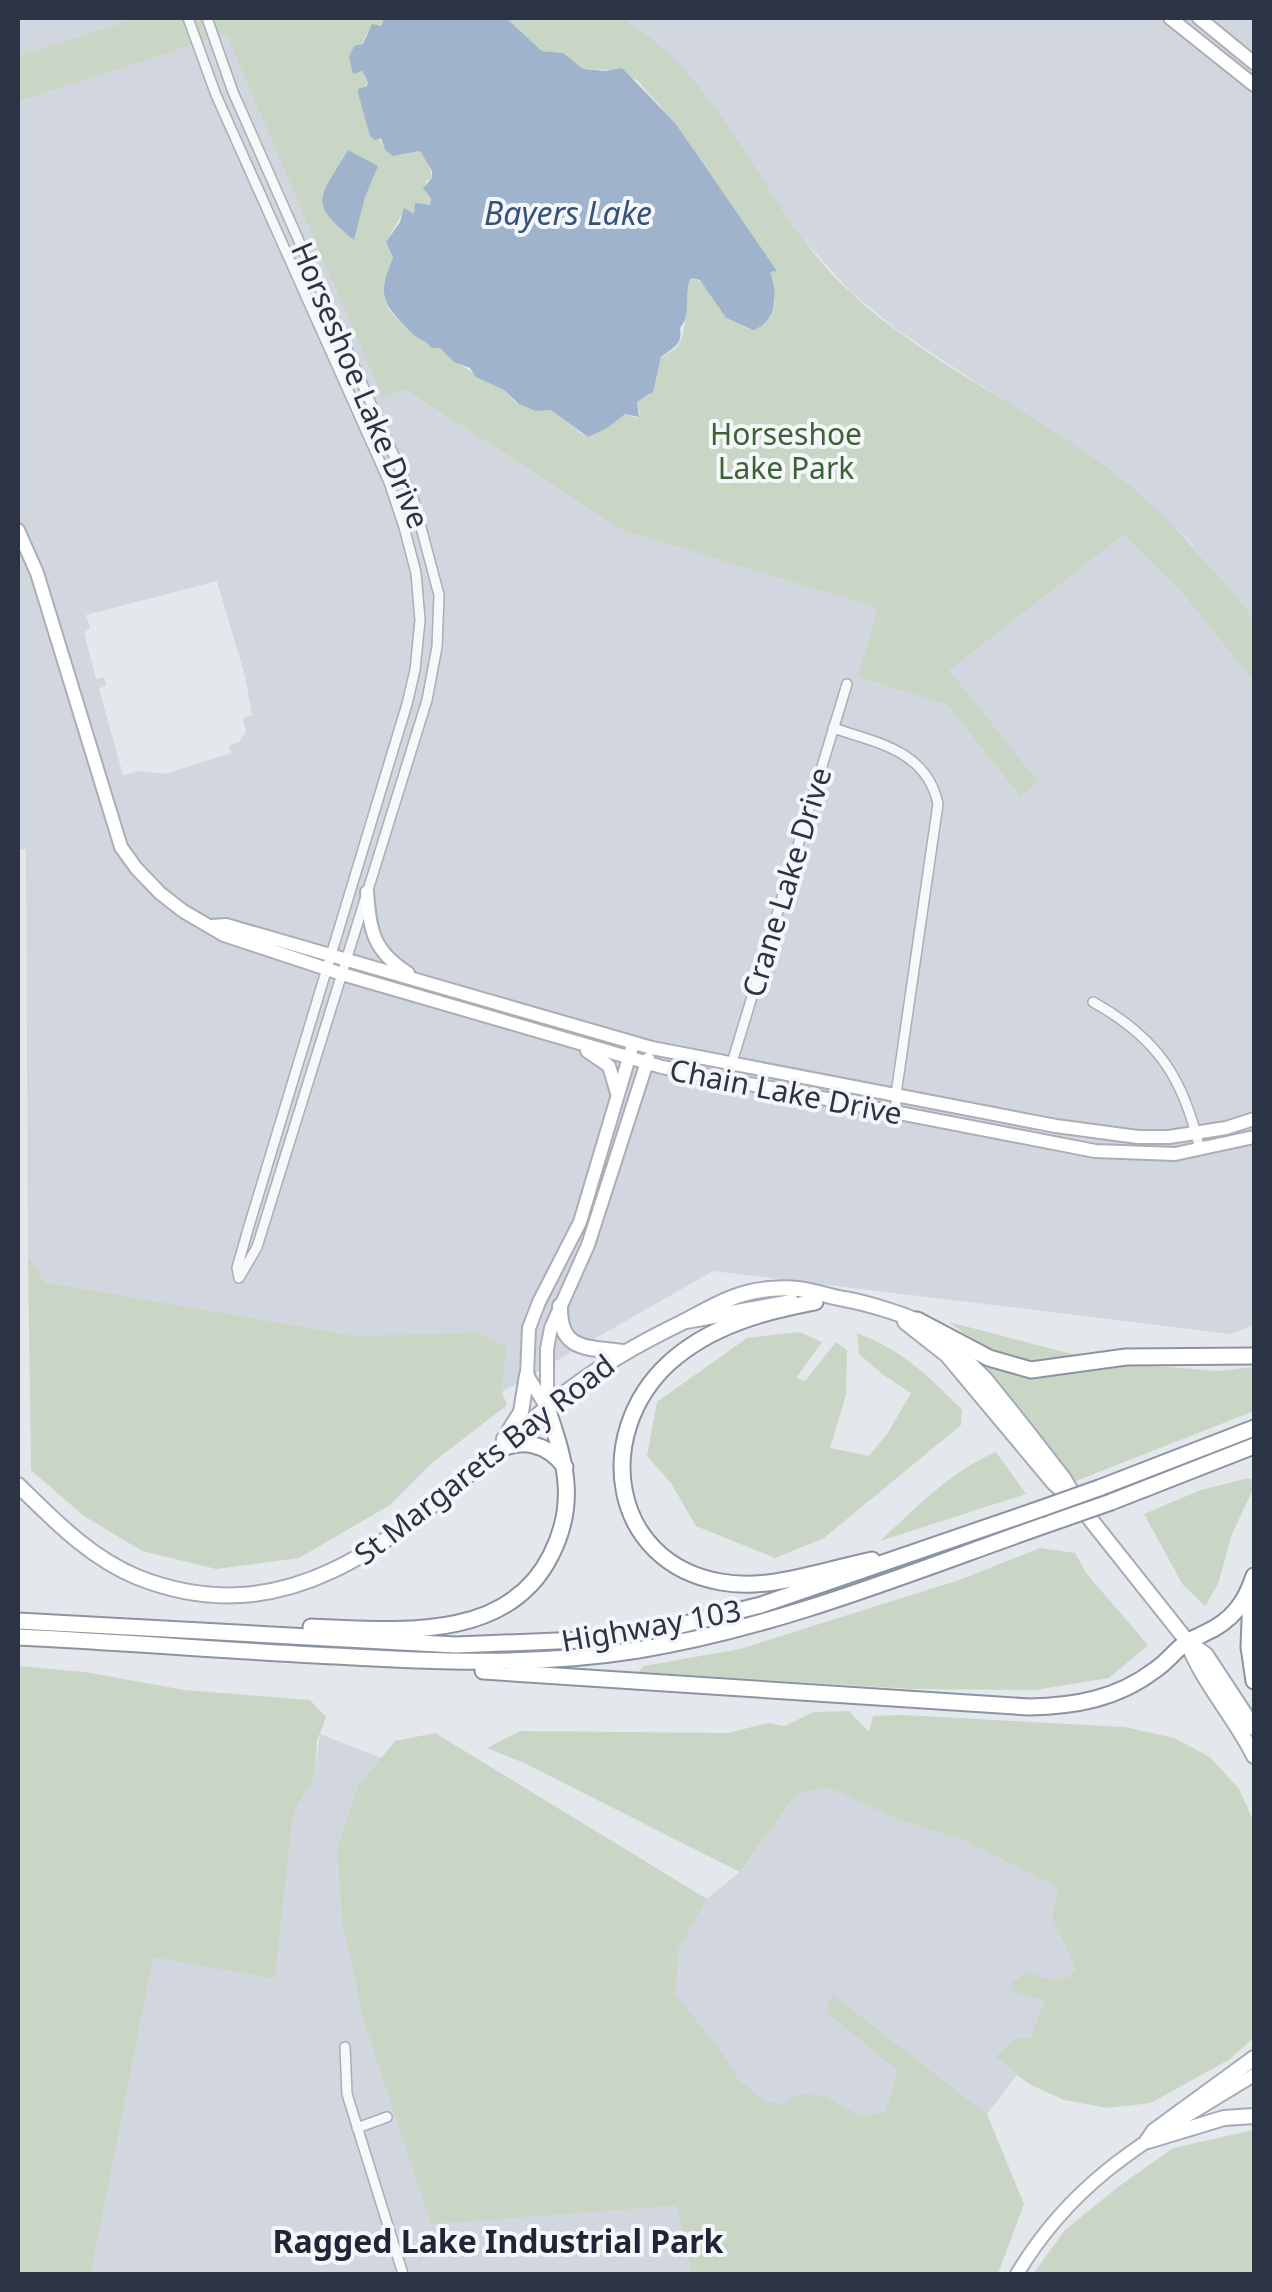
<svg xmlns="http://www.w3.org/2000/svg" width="1272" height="2292" font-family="'Noto Sans',sans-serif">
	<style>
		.built { fill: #d2d6de; fill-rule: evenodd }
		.green { fill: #c9d6c5 }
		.water { fill: #9fb4cc }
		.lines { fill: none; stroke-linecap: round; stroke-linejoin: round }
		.street-casing { stroke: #a9aeb7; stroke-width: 12 }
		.secondary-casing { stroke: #a9aeb7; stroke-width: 16 }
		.primary-casing { stroke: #a3abb8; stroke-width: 18 }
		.highway-casing { stroke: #8b94a3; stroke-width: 19 }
		.street { stroke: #f7f8fa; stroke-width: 9 }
		.secondary { stroke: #fff; stroke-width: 12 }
		.primary { stroke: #fff; stroke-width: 14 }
		.highway { stroke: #fff; stroke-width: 15 }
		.highway-bridge-casing { stroke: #8b94a3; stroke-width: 19; stroke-linecap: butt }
		.highway-bridge { stroke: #fff; stroke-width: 15 }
		.labels { text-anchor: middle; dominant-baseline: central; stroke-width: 8; stroke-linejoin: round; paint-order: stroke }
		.street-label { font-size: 30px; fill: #2b3445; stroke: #f4f6f9 }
		.park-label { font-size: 30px; fill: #3f6138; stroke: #f4f6f9 }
		.water-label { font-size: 32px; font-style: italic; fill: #34527a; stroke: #f4f6f9 }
		.neighbourhood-label { font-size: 32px; font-weight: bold; fill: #1d2536; stroke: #f4f6f9 }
	</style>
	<rect width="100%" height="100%" fill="#e4e7ec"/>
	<!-- built -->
	<path class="built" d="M18,18h118l-118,38z
		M621,18h633v601l-66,-79 -68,-62 -224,-149 -45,-37 -49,-54 -103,-149 -35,-37z
		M226,34l179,355 217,141 257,78 -21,69 89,28 73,91 -75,-125 177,-142 58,61 74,92v643l-23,9 -518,-63 -211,121 4,-46 -30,-14 -119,4 -313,-54 -16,-26 -2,-407 -8,1v-748zM217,581l28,95 7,39 -9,3 3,14 -7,10 -10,4 2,7 -66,21 -24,-3 -18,4 -24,-86 7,-4 -2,-8 -8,2 -12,-46 6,-5 -4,-13z
		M320,1734l61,24 -24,29 -20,61 5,74 23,104 66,197 247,-17 14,68h-601l62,-318 122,23 18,-165 22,-39z
		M830,1788l66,31 70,22 93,46 -7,31 24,51 -8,9 -19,1 -22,-6 -12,19 29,7 -14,39 -34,20 21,17 -30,39 -154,-119 -7,17 71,59 -12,41 -24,4 -97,-15 -26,-23 -16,-26 -48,-58 4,-43 29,-52 35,-29 55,-77z"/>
	<!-- green -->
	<path class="green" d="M136,18h248l-4,8 -14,8 -3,10 -9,2v28l7,-4 7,12c-19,20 9,48 17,68l14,5 21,-4 9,13 3,14 -6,3 -1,10 6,9 -1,5 -16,9h-12l-16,29 7,15c-24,59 6,57 41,90h6c17,17 39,28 60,39 7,4 11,13 18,16 13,7 26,2 38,10 12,7 19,18 32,24 11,-7 23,-16 37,-23l12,4 3,-3 -3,-13 13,-7 11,-37c4,-4 10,-6 14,-9 15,-14 8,-52 16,-71l11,4 24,36 23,11 17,-9 9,-17 -2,-24 -3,-2v-5l6,-2 -100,-146 -39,-44 -27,-10 -27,-1 -22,-16 -19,-2 -36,-33c22,0 106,-6 120,3 94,57 132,172 204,251 72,78 185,129 271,191 60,44 107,99 153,156v63l-74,-92 -56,-56 -175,136 89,112 -18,14 -73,-91 -89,-28 20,-69 -256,-78 -217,-141 -22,9 -157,-364 -208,68v-46z
		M28,1256l16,26 313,54 119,-4 30,14 -4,46 5,13 -75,58 -42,42 -91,53 -83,11 -74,-18 -58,-35 -53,-46z
		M949,1322l127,33c-50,14 -87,-2 -127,-33z
		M799,1332l23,10 -26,36 9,3 31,-39 11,8 -1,45 -16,53 39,8 18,-22 24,-41 -29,-19 -23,-20 -2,-21c46,18 71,42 105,77l-1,15 -137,113 -49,20 -79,-32 -25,-43 -24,-27 10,-54 90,-64z
		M977,1360l38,14 32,3 67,-14 106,8 34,-4v44l-178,70z
		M996,1452l30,42 -146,47c35,-32 72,-71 116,-89z
		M1248,1478l6,2v7l-22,47 -14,50 -13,22 -22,-21 -39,-71 57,-24z
		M1040,1548l35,5 11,20 62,72 -39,33 -74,12 -123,-1 -274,-17 6,-6 96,-17 219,-69z
		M18,1666l67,6 99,18 126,10 16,17 -9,24 -2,34 -22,39 -18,165 -122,-22 -62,317h-73z
		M849,1711l20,21 4,-16 29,-1 223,12 49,11 36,19 29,32 15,33v215l-24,22 -79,44 -43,5 -44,-8 -35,-16 -34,-27 21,-19h14l14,-38 -29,-8 -4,-8 15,-12 23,7 19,-1 8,-9 -24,-51 6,-31 -92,-46 -70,-22 -66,-31 -33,5 -57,79 -218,-110 -35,-14 33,-17 208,2 40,-10 17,3 28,-14z
		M435,1733l272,166 -29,52 -2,44 46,57 16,26 26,23 18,3 19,-10 23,2 37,20 24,-4 12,-41 -71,-59 6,-18 155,120 37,90 -26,70h-306l-15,-68 -246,18 -66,-198 -23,-104 -5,-74 20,-61 38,-46z
		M1254,2130v144h-221l32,-44 53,-43 55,-39z"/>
	<!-- water -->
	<path class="water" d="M384,18h122l36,33 21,2 20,16 23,2 16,-3 54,56 101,147 -7,1c7,16 9,50 -17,58l-27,-12 -26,-38 -9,-2c-8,16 1,37 -11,50 3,18 -8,20 -19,29l-8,35 -16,10 2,15 -14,-3 -18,14 -19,9 -37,-27 -15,1 -17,-7 -15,-14 -28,-13 -6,-9 -16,-6 -14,-14h-9c-5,-9 -11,-7 -18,-14 -28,-29 -38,-35 -20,-76l-7,-16 14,-20 4,-14 10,6 1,-11 15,2 1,-6 -8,-11 9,-10v-7l-12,-20 -27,5 -8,-6 -4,-12 -6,2 -5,-4 -12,-43v-4l9,-3 1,-4 -6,-11 -9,3 -4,-17 5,-11 9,-2 9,-20 9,2z
		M348,150l30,16 -13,31 -11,43c-48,-38 -34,-42 -6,-90z"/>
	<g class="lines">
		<!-- street casing -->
		<g class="street-casing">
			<path id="street" d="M188,18l28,77 173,387 15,45 12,46 4,47 -5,50 -8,34 -158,522 -12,42 2,10
				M207,18l26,74 181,409 25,94 -2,52 -10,53 -170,547 -18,31
				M833,728c45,15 94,23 105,76l-42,290v18
				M1093,1002c65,36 91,77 107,148
				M727,1079l120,-395
				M345,2047l2,47 56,180
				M357,2128l30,-11"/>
		</g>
		<!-- secondary casing -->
		<g class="secondary-casing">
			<path id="secondary" d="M1170,18l84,67
				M1199,18l55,45
				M18,530l19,43 84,274 15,21 24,25 23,18 41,24 118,39 320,93 433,84 80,3 79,-17
				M367,892c3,39 6,59 41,81
				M212,926l14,-1 426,123 404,78 82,11h31l57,-9 28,-9
				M587,1051l22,15 8,27
				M547,1408l-20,-33 2,-47 10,-26 41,-80 51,-171
				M547,1408v-59l4,-21 37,-83 60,-186
				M1017,2274c61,-102 140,-139 237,-199"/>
		</g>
		<!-- primary casing -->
		<g class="primary-casing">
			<path id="primary" d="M560,1306c-1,46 28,41 63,46
				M686,1321l106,-19
				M905,1322l42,33 107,128 17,15
				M945,1339l41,41 40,50 38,49 15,26 108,136 19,14 48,73
				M504,1439l17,-27 6,-37
				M18,1485c36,35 71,72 119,92 183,73 303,-88 432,-187 35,-27 71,-47 110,-66 32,-16 54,-32 91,-35 32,-3 45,4 74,10 19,3 63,16 79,25
				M1187,1641c15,41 48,76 67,115
				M1147,2141l7,-10 100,-73
				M1148,2141l76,-23 30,-2"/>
		</g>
		<!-- highway casing -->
		<g class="highway-casing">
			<path id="highway" d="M815,1302c-53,10 -105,24 -146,61 -77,71 -59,200 52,219 48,9 103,-12 151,-22
				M917,1320l72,38 42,12 95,-13 128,-1
				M494,1452c27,-15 53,-9 71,15
				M1099,1488l155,-60
				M1111,1502l143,-56
				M1251,1595l-2,52 5,34
				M18,1621l438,24 125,-5 92,-13 88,-22 279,-96
				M311,1627c82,3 196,17 240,-72 27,-53 14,-94 -4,-147
				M18,1637c106,5 212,14 318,19 101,6 202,10 302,-6 143,-23 278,-80 413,-127
				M483,1671l546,36c46,-1 88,-8 126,-37 11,-7 19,-18 29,-26 6,-5 14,-7 21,-11 27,-12 40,-30 49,-57"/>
		</g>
		<!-- street -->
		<use href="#street" class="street"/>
		<!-- secondary -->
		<use href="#secondary" class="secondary"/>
		<!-- primary -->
		<use href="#primary" class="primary"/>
		<!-- highway -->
		<use href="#highway" class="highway"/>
		<!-- highway-bridge casing -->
		<g class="highway-bridge-casing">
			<path id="highway-bridge" d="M1040,1509l59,-21
				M1051,1523l60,-21"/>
		</g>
		<!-- highway-bridge -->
		<use href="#highway-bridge" class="highway-bridge"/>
	</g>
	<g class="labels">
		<!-- street labels -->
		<g class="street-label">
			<text transform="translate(361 385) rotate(67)">Horseshoe Lake Drive</text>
			<text transform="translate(786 882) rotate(-73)">Crane Lake Drive</text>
			<text transform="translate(786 1091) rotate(11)">Chain Lake Drive</text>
			<text transform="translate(484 1459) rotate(-38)">St Margarets Bay Road</text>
			<text transform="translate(651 1625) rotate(-10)">Highway 103</text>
		</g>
		<!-- park labels -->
		<g class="park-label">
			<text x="786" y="433">Horseshoe<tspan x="786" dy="34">Lake Park</tspan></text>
		</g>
		<!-- water labels -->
		<g class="water-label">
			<text x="568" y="212">Bayers Lake</text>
		</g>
		<!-- neighbourhood labels -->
		<g class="neighbourhood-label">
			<text x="498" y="2240">Ragged Lake Industrial Park</text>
		</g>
	</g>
	<!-- border -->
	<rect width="1272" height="2292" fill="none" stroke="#2b3445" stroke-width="40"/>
</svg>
